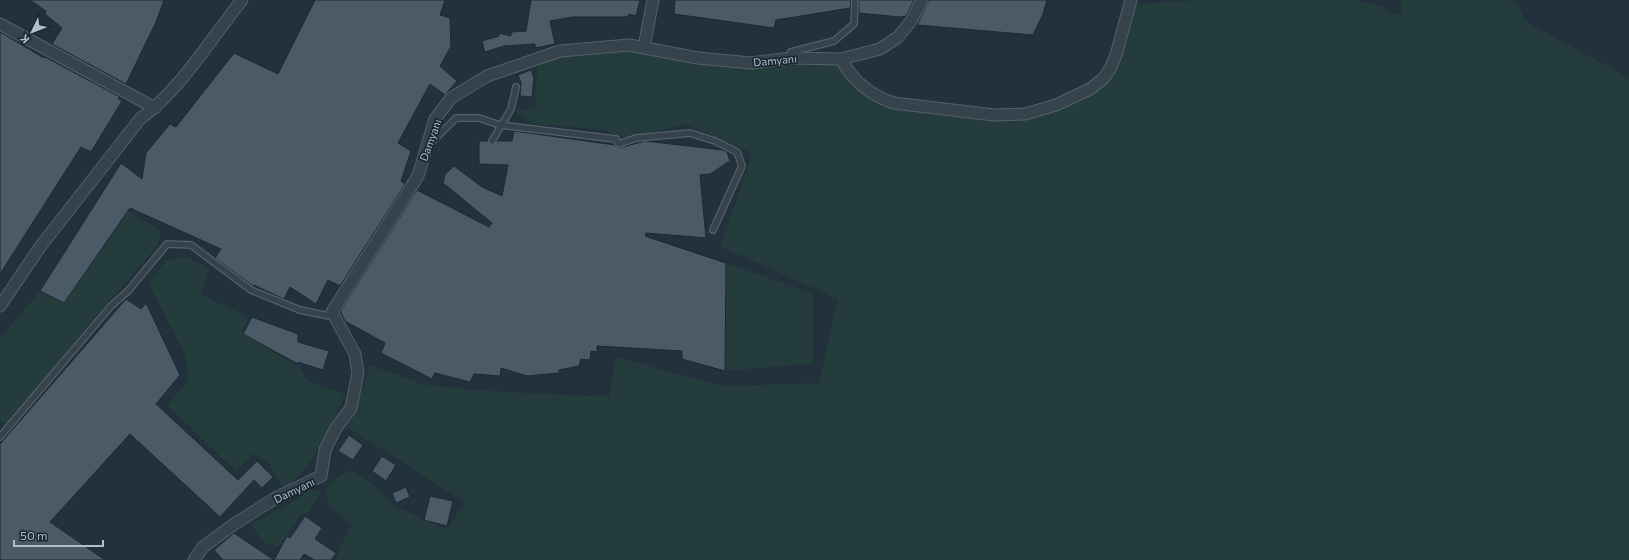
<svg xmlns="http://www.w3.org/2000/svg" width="1629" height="560" font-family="Commissioner,sans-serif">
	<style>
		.green { fill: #243d3c }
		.building { fill: #4b5a67; stroke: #1d2933 }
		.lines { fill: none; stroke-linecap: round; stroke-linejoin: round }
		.lane-casing { stroke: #54606a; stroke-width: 8 }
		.street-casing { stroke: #54606a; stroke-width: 13 }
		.lane { stroke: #36424c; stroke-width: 5.5 }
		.street { stroke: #36424c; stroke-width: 11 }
		.labels { text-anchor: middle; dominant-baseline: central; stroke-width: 3.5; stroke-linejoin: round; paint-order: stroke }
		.street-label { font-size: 11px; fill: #b1bdc8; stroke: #1b2731 }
	</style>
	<rect width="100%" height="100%" fill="#22313c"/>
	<!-- green -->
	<path class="green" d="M1199,0h155l31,7 2,5 15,4v-16h111l5,4 7,17 104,57v482h-1294l16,-35 -22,-20 -4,-13 9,-13 17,-9 25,16 17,19 54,25 18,-28 -118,-75 9,-17 14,-45 52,19 48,6 139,7 7,-40 105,29 98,-3 19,-84 -117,-52 31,-94 -67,-29 -58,15 -26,-10 -67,-5 -19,-13 20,-4 2,-39c30,-33 182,-12 227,-8 24,2 49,3 73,3l29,31 160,23 78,-35 31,-78z
		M128,211l33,20 -4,16 -62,70 -88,108 -7,-5v-82l40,-47 24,12z
		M187,257l23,11 -9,26 47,23 -6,16 57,34 9,14 37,13 -14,33 -20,34 -24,27 -7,-5 -11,-20 -17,-9 -17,17 -67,-65 20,-26 -2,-23 -37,-73 17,-24z
		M726,263l87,31v69l-88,8z
		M309,490l12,1 -12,21 -8,2 -22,32 -15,-2 -13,-20 37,-19z"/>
	<!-- building -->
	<path class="building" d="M30,0h134l-8,22 -30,62 -74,-40 10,-16 -17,-14 1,-3z
		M315,0h130l-5,15 10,3 1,28 -11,20 17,15 -12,14 -15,-11 -32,59 13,8 -10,30 4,3 -65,102 -12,-6 -12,24 -26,-17 -6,12 -30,-14 -1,1 -38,-28 6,-9 -91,-41 -66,95 -24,-12 81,-128 21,16 4,-26 24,-29 6,3 58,-74 44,21z
		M531,0h109l-4,16 -7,-2 -2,3h-55l-22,4 5,23 -20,4v-4l-31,2 -19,6 -3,-11 17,-5v-3l12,3v-4l15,-1z
		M675,0h176l-1,8 -74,12 -2,8 -100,-14z
		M859,0h55l-8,16 -6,1 -41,-4z
		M929,0h118l-4,14 -10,21 -116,-10z
		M0,32l44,26 1,-1 75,40 -2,2 4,2 -31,51 -10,-5 -81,127z
		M531,70l3,8 -2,19 -12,-1 1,-13 -3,-8z
		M514,131l101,14 4,3 26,-7 78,9 4,2 3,9 -20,13 -10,1 6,63 -60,-5 -1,3 81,27 -1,108 -43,-12v-8l-85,-5v6l-6,-1 -1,9 -9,-1 -2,7 -20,4v3l-32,3 -26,-8 -1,8 -26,-2 -4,8 -35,-9 -3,6 -51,-26 4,-10 -40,-22 -4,-8v-3l76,-120 72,37 3,-4 -49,-40 2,-9 9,-8 28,21 20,9 6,-31 -29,-1v-23h9l4,4 5,-4h15z
		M126,299l15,10 5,-6 34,72 -24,29 82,76 19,-19 16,16 -11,11 -8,-8 -34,37 -90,-83 -80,88 55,38h-105v-116z
		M252,317l46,17v8l31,9 -6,19 -25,-8v2l-55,-30z
		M349,435l14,10 -10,15 -15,-9z
		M382,456l14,9 -10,16 -14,-10z
		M406,487l4,10 -14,6 -4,-10z
		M430,496l23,5 -6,25 -23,-6z
		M305,516l17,12 -7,11 21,14 -5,7h-17l-10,-6 -4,6h-26l13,-24 3,2z
		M234,533l40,27h-51l-9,-10z"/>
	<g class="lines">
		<!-- lane casing -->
		<g class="lane-casing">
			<path id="lane" d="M791,58v-6l43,-11 20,-17 1,-24
				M492,141l19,-32 5,-22
				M431,143l25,-25h23l21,7 116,14 3,5 17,-6 54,-5 25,8 22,11 5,14 -29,64
				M0,437l111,-131 17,-15 39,-47 24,1 60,45 49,20 34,7"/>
		</g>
		<!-- street casing -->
		<g class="street-casing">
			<path id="street" d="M0,24l155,84
				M644,47l9,-47
				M841,59c11,21 30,37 53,44l100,12 31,-1 31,-9 34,-16 13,-10 7,-10 6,-14 15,-55
				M0,306l40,-59 100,-128c40,-29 71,-80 102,-119
				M194,560l9,-13 30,-22 44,-28 44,-21 4,-26 11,-22 15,-20 7,-35 -3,-19 -23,-42 86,-136 17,-57 16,-21 36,-22 73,-25 69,-6 69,13 53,5 40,-5 50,1 39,-10 18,-12 13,-16 11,-21"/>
		</g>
		<!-- lane -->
		<use href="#lane" class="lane"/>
		<!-- street -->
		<use href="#street" class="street"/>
	</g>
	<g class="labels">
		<!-- street labels -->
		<g class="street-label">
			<text transform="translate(775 60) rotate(-5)">Damyanı</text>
			<text transform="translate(430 140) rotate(-70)">Damyanı</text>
			<text transform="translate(294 490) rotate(-26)">Damyanı</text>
		</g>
	</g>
	<!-- north arrow -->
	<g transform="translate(32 32) rotate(227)" stroke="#1b2731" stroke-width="3" paint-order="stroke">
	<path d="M0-3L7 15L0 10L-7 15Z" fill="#b1bdc8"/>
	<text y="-6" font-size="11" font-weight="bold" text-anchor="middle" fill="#b1bdc8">K</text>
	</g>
	<!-- scale -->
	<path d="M14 540v6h89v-6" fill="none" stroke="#b1bdc8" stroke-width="2"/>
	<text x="20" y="540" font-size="12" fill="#b1bdc8" stroke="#1b2731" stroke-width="3" paint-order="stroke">50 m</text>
</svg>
